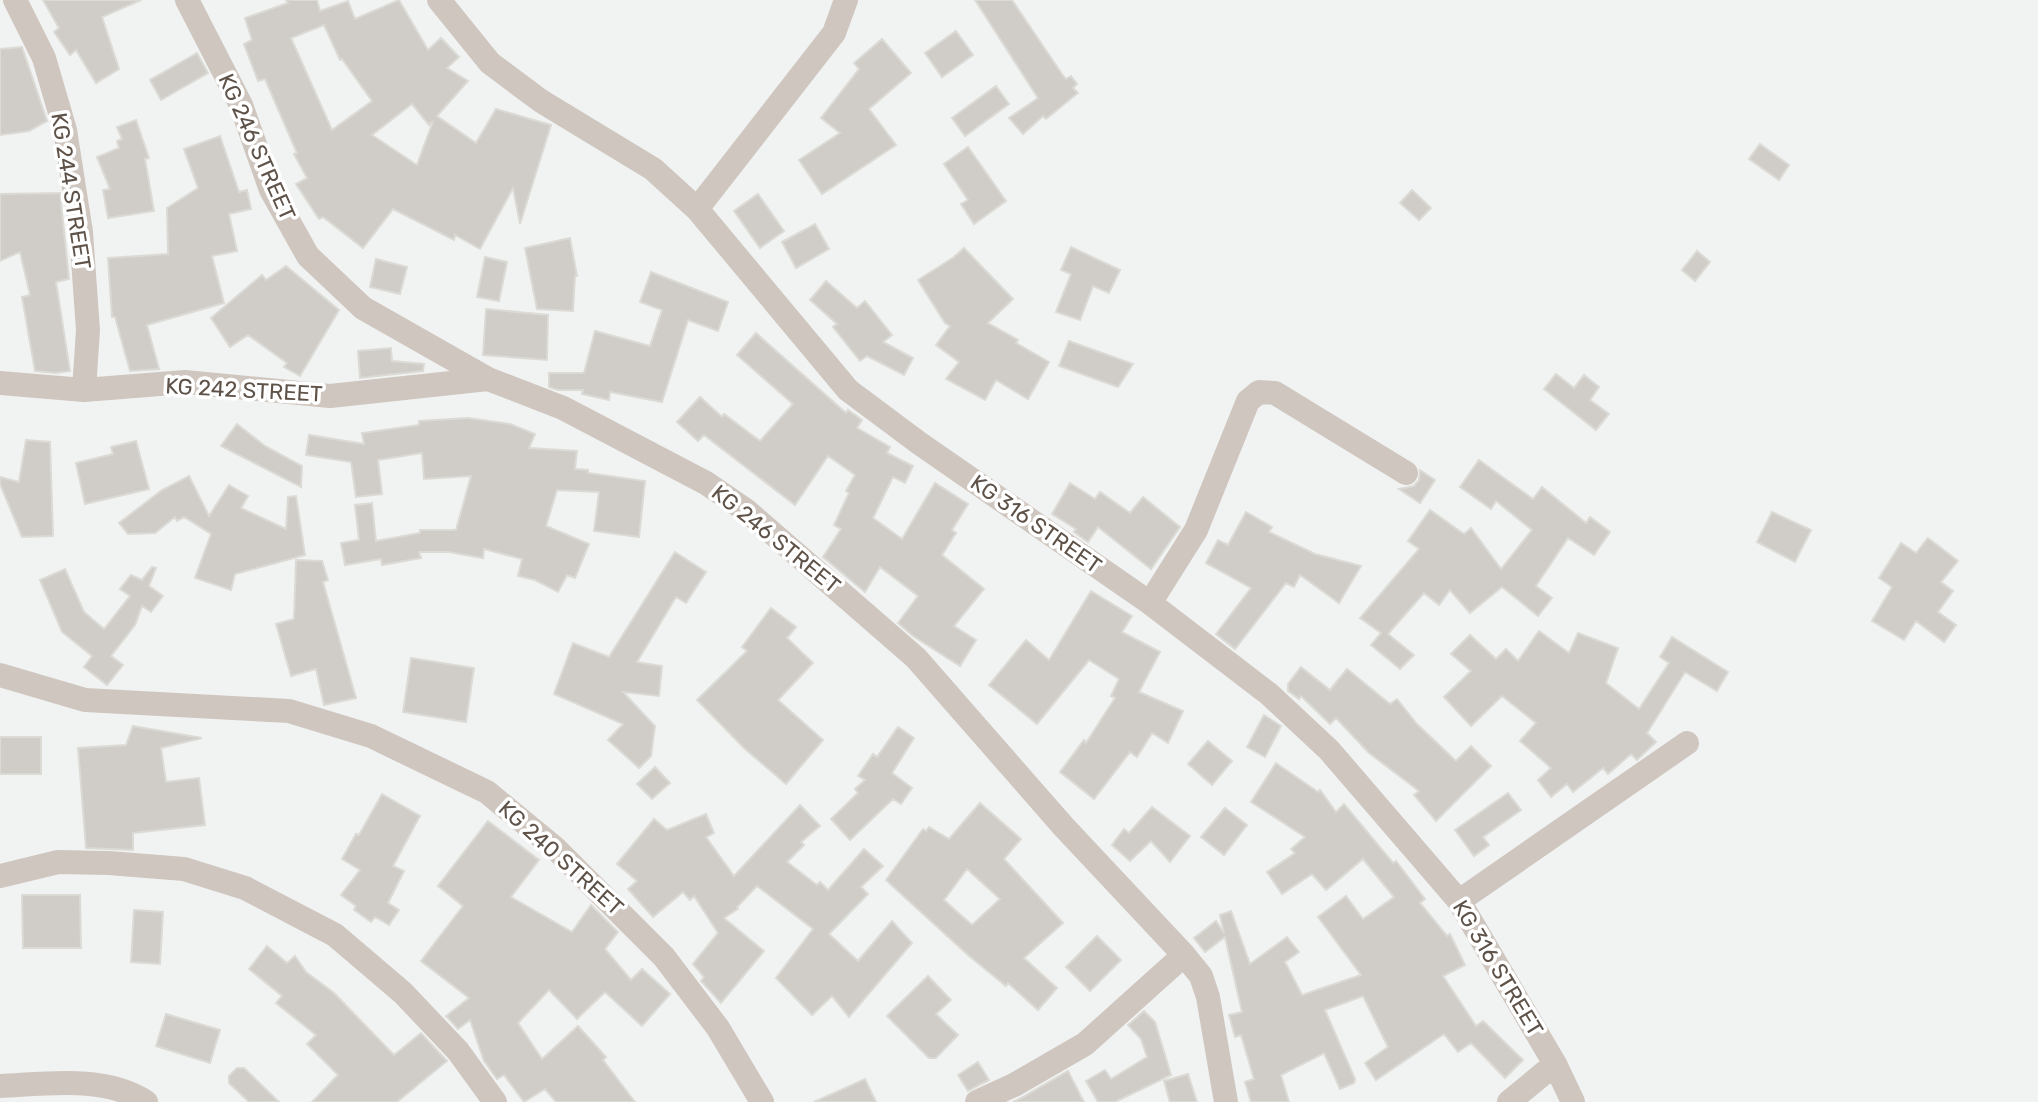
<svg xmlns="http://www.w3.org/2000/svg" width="2038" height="1102" font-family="Rubik,sans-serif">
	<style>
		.building { fill: #d0cdc8; stroke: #dcdad5; stroke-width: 2; fill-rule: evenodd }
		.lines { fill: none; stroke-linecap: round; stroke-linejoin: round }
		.minor { stroke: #cfc6bf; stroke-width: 24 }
		.labels { text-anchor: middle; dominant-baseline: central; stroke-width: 7; stroke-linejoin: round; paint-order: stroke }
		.street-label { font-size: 22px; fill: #5e5249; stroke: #fff }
	</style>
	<rect width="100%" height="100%" fill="#f1f3f3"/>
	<!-- building -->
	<path class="building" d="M43,0h98l-39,17 17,52 -23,14 -20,-33 -6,5 -16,-23 5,-4z
		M286,0h31l3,11 28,-10 7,18 44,-19 29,50 13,-12 18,19 -12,11 21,13 -31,35 39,27 20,-34 55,16 -31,99 -7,-36 -33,61 -25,-14 -1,5 -61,-31 -30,39 -40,-31 -4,2 -23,-35 11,-6 -13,-24 3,-1 -32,-74 -7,2 -14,-37 8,-4 -7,-22 43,-15zM324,25l16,35 2,-1 30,42 -40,29 -41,-92zM412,104l17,21 4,-4 -16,44 -45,-30z
		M975,0h37l50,74 4,5 5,-3 6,8 -4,4 5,5 -32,26 -3,-3 -20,18 -14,-16 29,-20z
		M956,31l17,24 -31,22 -17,-24z
		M882,39l29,34 -42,36 27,36 -74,49 -23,-34 41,-27 -19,-15 38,-49 -5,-6z
		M22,47l25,74 -18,10 -29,4v-86z
		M197,53l11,20 -47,27 -11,-20z
		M996,86l13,18 -44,32 -13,-18z
		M136,120l13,38 -4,1 9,52 -46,7 -5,-28 7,-1 -13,-32 22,-9 -2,-7 5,-2 -5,-12z
		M220,136l19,56 8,-2 4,19 -22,5 8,37 -25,5 12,47 -77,22 12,44 -29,2 -15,-54h-3l-4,-59 60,-4 -1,-46 31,-20 -14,-39z
		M1760,144l29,21 -10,15 -30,-21z
		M968,147l38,54 -32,23 -13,-20 7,-4 -24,-36z
		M1412,190l19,18 -12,12 -19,-17z
		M60,193l9,86 -13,3 14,89 -14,2 -21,-2 -13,-74 8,-2 -10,-43 -20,9v-67z
		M758,194l26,37 -24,17 -26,-37z
		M815,224l14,25 -33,19 -14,-26z
		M570,238l7,38h-2l-2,35 -36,-2 -12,-61z
		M1071,247l49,23 -11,23 -16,-7 -13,34 -24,-8 15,-38 -10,-4z
		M964,248l49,51 -25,24 30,17 -2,3 33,19 -21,37 -32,-19 -11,20 -39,-21 13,-17 -23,-17 14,-19 -5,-3 -27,-43 36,-23z
		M1697,251l13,11 -15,19 -13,-11z
		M485,257l22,5 -8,39 -22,-4z
		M376,259l31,8 -7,27 -30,-7z
		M286,266l53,44 -39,66 -16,-9 3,-4 -39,-28 -18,12 -19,-29 51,-43 4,5z
		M651,272l77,30 -10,29 -30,-11 -26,82 -52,-10 -1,8 -27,-6 1,-4h-25l-9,-3v-14h35l11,-42 55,15 12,-36 -22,-8z
		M826,281l31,27 8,-7 27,34 -9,7 30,16 -9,17 -37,-19 -7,5 -27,-34 4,-3 -27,-24z
		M486,309l62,6 -1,45 -64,-5z
		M756,333l90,80 2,-3 14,10 -5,8 33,19 -3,6 26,13 -8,17 -12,-6 -20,41 29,21 33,-56 33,21 -16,26 4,3 -14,22 42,34 -30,37 22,14 -16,26 -47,-30 -15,-13 20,-27 -38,-29 -15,25 -42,-35 18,-28 -7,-4 15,-32 -3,-2 9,-16 -27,-19 -33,49 -91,-70 -6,6 -21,-19 23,-25 22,20 2,-3 36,27 33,-37 -56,-49z
		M1069,341l64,23 -15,23 -59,-21z
		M391,348l1,13 32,3 -1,7 -63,7 -2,-27z
		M1556,374l18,14 10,-13 15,12 -9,13 19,14 -13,16 -52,-41z
		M468,418l42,6 25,10 -6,14 48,3 -2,18 13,1v3l57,8 -6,56 -45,-6 5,-39 -42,-2 -11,36 43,18 -14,34 -8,-3 -9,17 -23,-12 -17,-4 4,-17 -38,-10 -1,9 -34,-6h-30l2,6 -39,7 -1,-6 -36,6 -4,-22 18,-3 -4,-35 17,-2 4,38 44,-8v-3h36l15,-54 -47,3 -2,-26 -44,7 4,34 -26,3 -5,-35 -45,-7 3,-20 55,9 -2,-11 57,-8v-4z
		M237,424l28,22 37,20 -1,21 -80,-41z
		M26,440l24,2 3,94 -31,1 -22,-53v-7l19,5z
		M136,441l13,48 -64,15 -9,-41 37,-9 -2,-7z
		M1479,460l54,39 9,-12 44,36 4,-6 20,15 -16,23 -26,-17 -32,48 16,12 -14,18 -36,-29 -32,26 -20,-23 -11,15 -15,-12 -36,41 26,21 -14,14 -29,-24 10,-12 -21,-15 59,-69 -11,-8 22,-31 34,24 7,-6 30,41 31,-39 -36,-29 -5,8 -31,-22z
		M1420,470l15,10 -15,23 -21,-14 15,-3 5,-6z
		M189,476l20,40 20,-31 19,11 -7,12 45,21 2,-32 8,-1 9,59 -70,19 -4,16 -36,-12 16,-44 -27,-17 -7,4 -2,-4 -20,16 -27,1 -9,-11 43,-33z
		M1070,483l25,16 5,-7 30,21 13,-16 37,30 -29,42 -53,-42 -10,15 -14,-10 2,-3 -24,-15z
		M1246,512l26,15 -3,5 46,22 46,12 -22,37 -39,-28 -6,12 -8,-4 -51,66 -19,-15 35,-46 -45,-25 12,-23 10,5z
		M1772,512l39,18 -16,32 -38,-20z
		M1928,538l30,23 -17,21 12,9 -15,21 18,13 -12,17 -28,-21 -12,19 -32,-19 20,-34 -13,-9 22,-35 15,10z
		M675,552l31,20 -20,31 -10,-6 -39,65 25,4 -3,30 -36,-4 32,34 -4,30 -12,12 -31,-28 15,-16 -69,-30 19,-51 36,14z
		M296,560l26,1 6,19 -5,2 33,116 -32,7 -8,-36 -25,7 -15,-52 18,-5z
		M152,567l4,1 -7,18 14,10 -12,16 -9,-6 -7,19 -24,31 12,9 -16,20 -23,-18 8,-11 -30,-24 -22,-52 25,-11 19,43 20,17 26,-33 -10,-7 11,-14 11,5z
		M1091,591l41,25 -10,16 38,20 -21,40 44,19 -15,32 -16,-10 -15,24 -7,-5 -36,47 -34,-27 24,-32 2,3 29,-45 -4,-2 8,-17 -30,-19 -52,64 -48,-39 37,-45 23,20z
		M771,608l25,19 -9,11 26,25 -35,37 45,40 -37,44 -41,-35 -48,-49 50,-49 -5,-4z
		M1539,631l30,22 9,-20 40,15 -12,35 33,26 30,-46 -9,-6 12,-20 56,35 -11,19 -32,-19 -38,61 9,9 -17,16 -2,2 -6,-6 -23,20 -5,-6 -30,24 -6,-8 -16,13 -13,-17 13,-12 -31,-27 16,-18 -34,-27 -31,30 -27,-29 27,-26 -20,-17 19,-19 26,24 10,-10 12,12z
		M411,658l63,10 -8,54 -63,-10z
		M1301,667l29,23 17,-21 43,35 7,-5 20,25 39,37 15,-15 20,20 -55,55 -22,-26 5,-4 -50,-38 -33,-35 -6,6 -29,-28 -2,3 -11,-8v-7z
		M1264,715l17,11 -16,31 -18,-10z
		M133,726l69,12 -41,10 5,34 33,-4 6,47 -72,8v17l-47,-2 -8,-100 48,-3z
		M898,727l16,11 -22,35 20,15 -11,16 -8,-5 -43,41 -19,-21 27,-26 -3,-4 10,-9 -7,-4 15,-22 4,3z
		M0,737h41v37h-41z
		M1208,741l24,20 -20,24 -24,-21z
		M1276,763l42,29 2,-2 16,22 8,-8 49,59 3,-2 29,38 -5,4 27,33 3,-2 15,31 -22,11 33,50 7,-5 40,39 -18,18 -34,-35 -13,9 -14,-18 -68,46 -11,-17 23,-16 -25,-51 -38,14 30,69 -1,4 -14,6 -16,-36 -43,22 8,27h-38l-6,-20 9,-3 -13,-44 -6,2 -6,-22 13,-3 -17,-75 -20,15 -11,-14 22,-17 8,12 -4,-18 11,-4 19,53 37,-27 12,15 -14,10 17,33 59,-20 -43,-58 28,-21 17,23 31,-22 -31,-38 -37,31 -14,-16 -30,20 -15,-22 28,-19 -4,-4 14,-12 -54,-35z
		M655,767l15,16 -18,16 -15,-15z
		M1508,793l13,17 -38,27 6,8 -15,11 -19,-26z
		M382,794l38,22 -27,50 11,5 -16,32 11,7 -10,15 -14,-8 -4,5 -17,-12 2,-4 -15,-11 19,-25 -18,-11 14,-25 3,1z
		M980,803l41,36 -17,20 59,64 -39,35 33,30 -19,22 -30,-27 -2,3 -37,-30 -83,-76 37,-51 3,2 3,-4 20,12zM967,869l33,30 -28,26 -28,-25z
		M800,805l20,21 -19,16 3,3 -17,17 30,23 3,-3 8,8 36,-41 19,17 -22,21 7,7 -39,40 29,27 34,-40 20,22 -63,74 -17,-21 -20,19 -36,-37 37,-49 -56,-43 -20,21 1,2 -14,9 40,33 -43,52 -20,-22 3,-4 -11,-13 25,-31 -24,-37 -4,4 -7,-8 -30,25 -25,-28 9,-8 -20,-17 37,-45 13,11 39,-16 8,19 -8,4 28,39z
		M1152,807l38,29 -20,26 -19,-21 -21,20 -18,-16 12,-16 5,4z
		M1225,808l22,17 -23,30 -23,-18z
		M488,821l51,39 -28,37 61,35 19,-27 27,27 -13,17 26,31 11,-11 28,25 -28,32 -37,-34 -28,27 -28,-29 -31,33 24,36 36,-33 28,31 -3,3 32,42h-79l-11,-13 -21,13 -20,-27 -7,4 -13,-18 -14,-41 -12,9 -12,-13 23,-18 -48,-37 42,-55 -25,-20z
		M22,895h58l1,53h-58z
		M134,910l29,2 -3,52 -29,-2z
		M1097,936l24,24 -31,31 -24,-24z
		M267,946l20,17 8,-7 11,16 28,21 60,62 27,-22 26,28 -50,41h-85l26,-27 -31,-31 9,-9 -40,-32 6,-7 -33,-27z
		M928,976l23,24 -15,14 22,21 -22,23h-7l-42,-42z
		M1144,1011l11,11 16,53 -56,27h-17l-12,-21 19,-11 6,9 36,-22 -6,-18 -13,-14z
		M166,1014l54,16 -10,33 -54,-17z
		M978,1062l11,18 -21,11 -10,-16z
		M237,1068h7l35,34h-30l-20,-19v-7z
		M1068,1071l16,31h-71l8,-4z
		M1188,1074l9,28h-27l-6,-21z
		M865,1079l11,23h-62z"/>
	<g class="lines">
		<!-- minor -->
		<path class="minor" d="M15,0l29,58 21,72 16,102 7,98 -4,60
			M187,0l54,105 30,85 37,66 55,52 125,71 75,29 143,75 41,28 169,147 147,168 121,129 17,21 7,21 18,105
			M439,0l51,63 51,38 112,68 44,40 151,181 71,53 231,160 119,91 60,56 130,151 96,163 18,38
			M697,209l137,-176 12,-33
			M0,383l84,7 101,-8 145,14 158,-17
			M1150,603l46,-73 52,-129 11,-9 16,1 131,80
			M0,675l85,25 204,11 82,25 116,56 68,56 109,109 54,71 44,74
			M0,876l58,-14 51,1 75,6 61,19 90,47 68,58 55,58 37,51
			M1459,901l228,-158
			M0,1086c46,-2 105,-11 146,16
			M977,1102l37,-17 71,-41 99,-89
			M1509,1102l46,-38"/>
	</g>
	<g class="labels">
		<!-- street labels -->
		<g class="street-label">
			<text transform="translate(257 147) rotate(66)">KG 246 STREET</text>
			<text transform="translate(71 191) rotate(81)">KG 244 STREET</text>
			<text transform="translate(244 390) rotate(3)">KG 242 STREET</text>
			<text transform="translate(1036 524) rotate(35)">KG 316 STREET</text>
			<text transform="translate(776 539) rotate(39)">KG 246 STREET</text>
			<text transform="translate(561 858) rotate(42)">KG 240 STREET</text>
			<text transform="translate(1498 968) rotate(59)">KG 316 STREET</text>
		</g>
	</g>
</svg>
